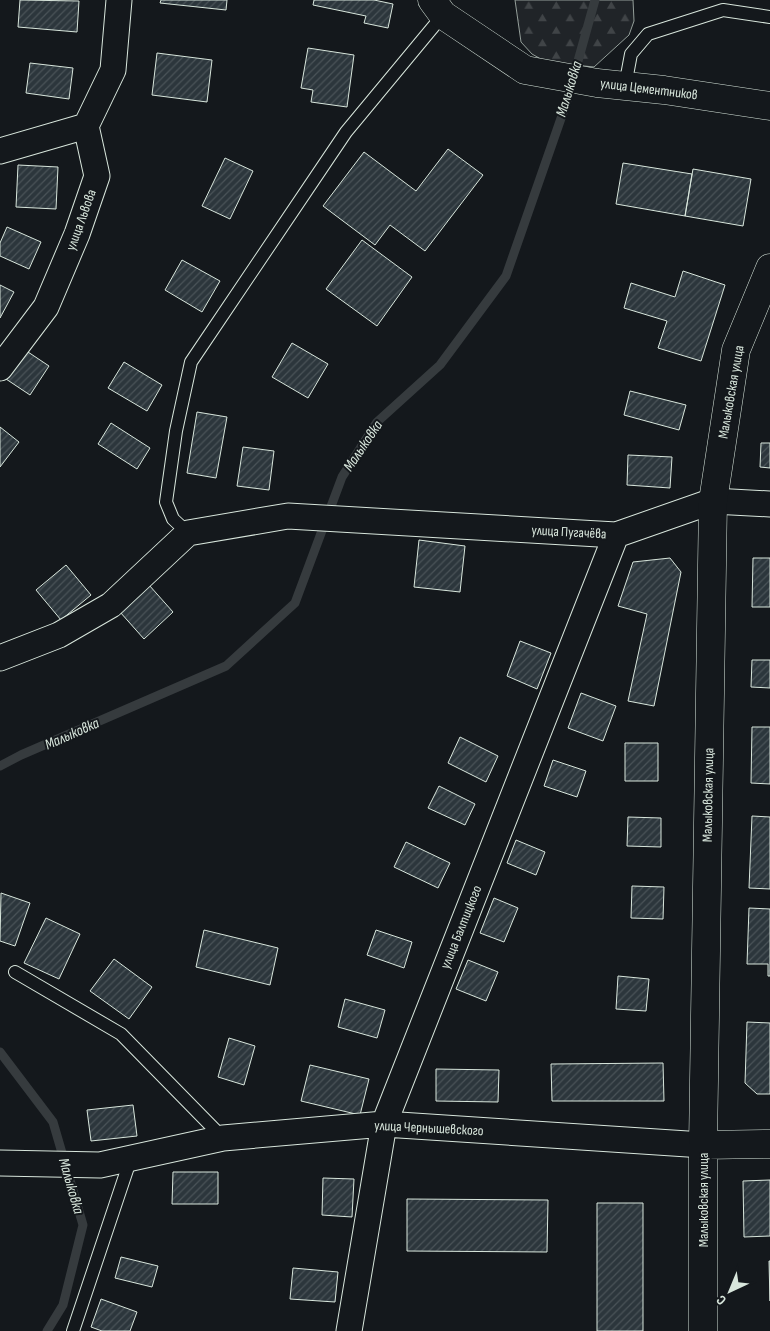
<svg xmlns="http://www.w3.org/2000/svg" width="770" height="1331" font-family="'Sofia Sans Condensed',sans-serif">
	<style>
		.forest { fill: url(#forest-firs); stroke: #939e99 }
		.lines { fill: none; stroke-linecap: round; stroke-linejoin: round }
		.stream { stroke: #363b3e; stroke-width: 9 }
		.building { fill: url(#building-hatch); stroke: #d8e6dc }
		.lane-casing { stroke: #d8e6dc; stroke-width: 14 }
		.street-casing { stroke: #d8e6dc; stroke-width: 27 }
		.secondary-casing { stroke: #d8e6dc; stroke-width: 29 }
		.lane { stroke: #14181c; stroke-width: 12 }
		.street { stroke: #14181c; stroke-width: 25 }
		.secondary { stroke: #14181c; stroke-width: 28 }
		.labels { text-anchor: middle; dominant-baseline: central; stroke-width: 4; stroke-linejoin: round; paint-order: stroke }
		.street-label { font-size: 14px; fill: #d8e6dc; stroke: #14181c }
		.water-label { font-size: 15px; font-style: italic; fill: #d8e6dc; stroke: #14181c }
	</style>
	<defs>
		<pattern id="forest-firs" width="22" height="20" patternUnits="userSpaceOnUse" patternTransform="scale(1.25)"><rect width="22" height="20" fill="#202428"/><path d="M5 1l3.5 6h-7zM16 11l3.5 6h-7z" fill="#404447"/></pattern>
		<pattern id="building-hatch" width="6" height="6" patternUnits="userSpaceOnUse" patternTransform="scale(1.25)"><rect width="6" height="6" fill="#2c363c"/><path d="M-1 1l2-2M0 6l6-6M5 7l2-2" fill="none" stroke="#4a5358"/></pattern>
	</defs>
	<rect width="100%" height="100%" fill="#14181c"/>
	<!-- forest -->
	<path class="forest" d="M515,0h118l1,21 -5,14 -35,32 -48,-5 -14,-8 -11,-12z"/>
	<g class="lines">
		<!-- stream -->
		<path class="stream" d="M0,766l21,-11 205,-89 69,-63 47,-126 35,-55 63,-57 66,-89 60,-172 29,-104
			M0,1052l53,70 30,103 -20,80 -16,26"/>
	</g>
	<!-- building -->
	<path class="building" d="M20,0l59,1 -2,31 -59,-5z
		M161,0h66l-1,10 -66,-7z
		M314,0h60l19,4 -5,24 -24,-5 2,-7 -53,-11z
		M308,48l46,7 -7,52 -36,-5 2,-12 -12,-2z
		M157,53l55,7 -5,42 -55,-7z
		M30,63l43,5 -4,31 -43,-6z
		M448,149l35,26 -58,76 -35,-26 -15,20 -52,-39 41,-54 52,39z
		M225,158l28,13 -23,48 -28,-13z
		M623,163l69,11 -7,42 -69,-12z
		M18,165l40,2 -2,42 -40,-2z
		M693,169l58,10 -8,47 -58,-10z
		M7,227l34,15 -12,27 -29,-13v-13z
		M362,240l50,37 -35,49 -51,-37z
		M182,260l38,21 -18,31 -37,-22z
		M683,271l42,14 -24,76 -43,-13 9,-27 -43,-13 7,-25 44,14z
		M0,285l14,7 -14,26z
		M292,343l36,21 -20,34 -36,-21z
		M25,350l24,16 -19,29 -24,-16z
		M124,362l38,23 -15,26 -39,-23z
		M630,391l56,14 -7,25 -55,-15z
		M197,412l30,5 -11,61 -29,-5z
		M111,423l39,25 -13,21 -39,-25z
		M0,427l19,15 -19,25z
		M761,443h9v25l-10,-1z
		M243,447l31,4 -5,39 -32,-4z
		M628,455l44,2 -2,31 -43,-3z
		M419,540l46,6 -5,46 -46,-5z
		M670,558l11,14 -27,134 -26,-5 19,-87 -29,-8 15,-44z
		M753,558h17v49h-18z
		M66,565l25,30 -30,25 -25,-30z
		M149,585l24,27 -29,27 -24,-27z
		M520,641l31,12 -14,36 -30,-13z
		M752,660h18v28l-19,-1z
		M581,693l35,13 -13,35 -35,-13z
		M752,727h18v57l-19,-1z
		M460,737l38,19 -12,26 -38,-19z
		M625,743h33v38h-33z
		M553,760l33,11 -9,26 -33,-11z
		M439,786l36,18 -10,21 -37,-17z
		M752,816l18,1v72l-21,-1z
		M628,817l33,1v29l-34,-1z
		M516,840l29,12 -9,23 -29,-12z
		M406,842l44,21 -12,25 -44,-21z
		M632,886l32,1 -1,32 -32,-1z
		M1,893l29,10 -15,43 -15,-5z
		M494,898l24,10 -14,34 -24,-9z
		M749,908l21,1v67h-2v-12h-21z
		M46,918l34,16 -21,45 -35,-16z
		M204,930l74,18 -8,37 -74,-18z
		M376,930l36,12 -8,26 -37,-13z
		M114,959l38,28 -23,32 -39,-28z
		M468,960l30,12 -12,29 -30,-12z
		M618,976l31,3 -3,32 -30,-2z
		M345,999l40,11 -8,28 -39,-11z
		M747,1022l23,1v71h-13l-12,-11z
		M229,1038l26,8 -11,39 -26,-8z
		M663,1063l1,38h-112l-1,-37z
		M310,1065l59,14 -9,36 -59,-14z
		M436,1069l63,1 -1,32 -62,-1z
		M133,1105l4,31 -46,5 -4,-31z
		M173,1172h45v32h-46z
		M323,1178l31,1 -2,38 -30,-2z
		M770,1180v56l-26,1 -1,-56z
		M407,1199l141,1 -1,52 -140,-1z
		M597,1203h46v128h-46z
		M121,1257l37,9 -6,21 -37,-9z
		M769,1261h1v40z
		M293,1268l45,4 -3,30 -45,-3z
		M101,1299l36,13 -7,19h-28l-11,-4z"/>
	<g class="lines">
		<!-- lane casing -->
		<g class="lane-casing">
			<path id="lane" d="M625,86l6,-32 17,-20 75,-24 47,7
				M188,533l-15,-14 -7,-17 10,-71 15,-69 155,-230 97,-117
				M15,972l106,62 102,104
				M73,1331l58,-173"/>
		</g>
		<!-- street casing -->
		<g class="street-casing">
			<path id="street" d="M0,151l86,-25
				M0,368l46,-61 31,-73 20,-58 -11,-50 27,-56 6,-70
				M0,658l59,-23 52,-30 77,-72 100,-17 328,19 97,-34 57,3
				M0,1163l100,2 123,-27 161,-14 319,21
				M349,1331l35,-207 232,-589"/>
		</g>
		<!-- secondary casing -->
		<g class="secondary-casing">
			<path id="secondary" d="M432,0l11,15 82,55 72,13 67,7 106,16
				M703,1145l67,-1
				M703,1331v-186l10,-644 23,-151 34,-82"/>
		</g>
		<!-- lane -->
		<use href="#lane" class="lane"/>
		<!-- street -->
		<use href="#street" class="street"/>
		<!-- secondary -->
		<use href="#secondary" class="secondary"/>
	</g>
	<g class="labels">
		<!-- street labels -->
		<g class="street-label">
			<text transform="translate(649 89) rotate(7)">улица Цементников</text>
			<text transform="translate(81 220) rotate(-70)">улица Львова</text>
			<text transform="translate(731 392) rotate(-80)">Малыковская улица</text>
			<text transform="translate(569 532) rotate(3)">улица Пугачёва</text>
			<text transform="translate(708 795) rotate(-89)">Малыковская улица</text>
			<text transform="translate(461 927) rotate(-68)">улица Балтицкого</text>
			<text transform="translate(429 1128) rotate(3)">улица Чернышевского</text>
			<text transform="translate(703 1200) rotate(-90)">Малыковская улица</text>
		</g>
		<!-- water labels -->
		<g class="water-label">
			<text transform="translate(569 89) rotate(-73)">Малыковка</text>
			<text transform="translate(363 446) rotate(-56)">Малыковка</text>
			<text transform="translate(72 734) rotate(-24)">Малыковка</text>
			<text transform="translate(71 1186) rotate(74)">Малыковка</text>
		</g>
	</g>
	<!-- north arrow -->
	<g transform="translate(730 1291) rotate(224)" stroke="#14181c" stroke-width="4" paint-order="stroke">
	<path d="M0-4L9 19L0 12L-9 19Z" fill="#d8e6dc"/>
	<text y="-8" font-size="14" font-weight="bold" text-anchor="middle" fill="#d8e6dc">С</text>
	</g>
</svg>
